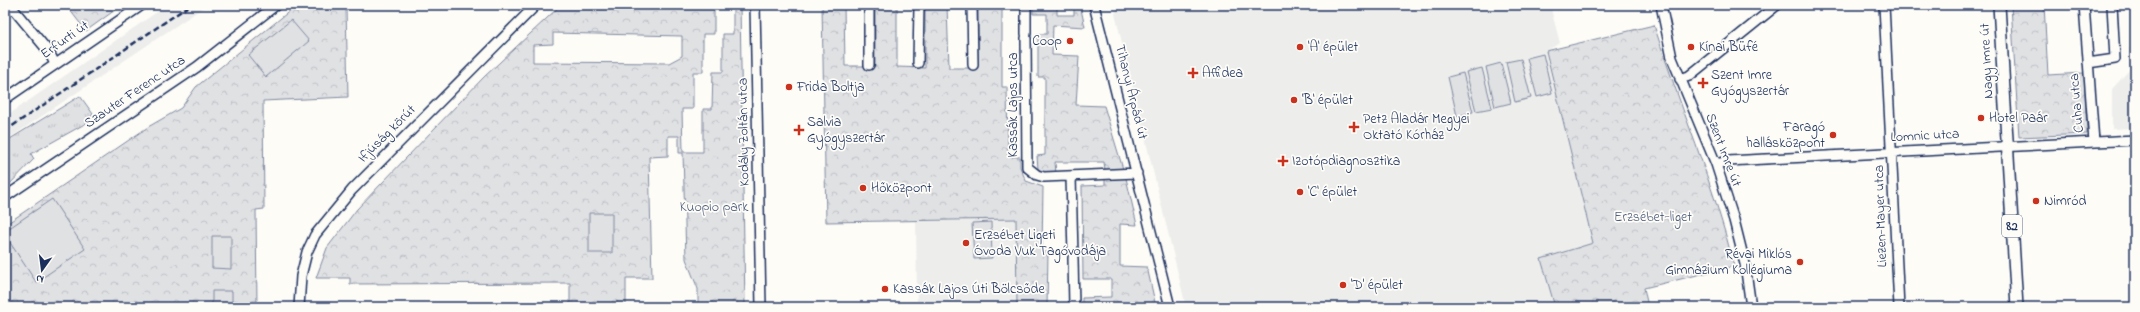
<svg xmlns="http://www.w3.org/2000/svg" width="2140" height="312" font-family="'Indie Flower',sans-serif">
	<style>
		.built { fill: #edeeec }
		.grass { fill: url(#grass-tufts); stroke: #7e88a0 }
		.park { fill: url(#park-crowns); stroke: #7e88a0; fill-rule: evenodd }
		.pitch { fill: #e0e1e3; stroke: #7e88a0 }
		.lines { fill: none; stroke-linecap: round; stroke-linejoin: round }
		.minor-casing { stroke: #1b2f5e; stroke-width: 12 }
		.major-casing { stroke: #1b2f5e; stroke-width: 14 }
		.minor { stroke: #fdfcf7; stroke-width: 9 }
		.major { stroke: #fdfcf7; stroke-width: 11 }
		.rail { stroke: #1b2f5e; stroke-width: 2.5; stroke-dasharray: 6 3; stroke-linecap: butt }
		.poi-dot { fill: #c8321e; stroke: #fdfcf7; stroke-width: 1.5 }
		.labels { text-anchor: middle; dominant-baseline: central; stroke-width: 3.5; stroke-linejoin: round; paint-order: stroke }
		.shield { fill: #fdfcf7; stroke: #5f6c8c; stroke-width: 1 }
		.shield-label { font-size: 13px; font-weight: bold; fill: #1b2f5e }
		.street-label { font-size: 14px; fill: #1b2f5e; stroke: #fdfcf7 }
		.poi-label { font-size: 14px; fill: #1b2f5e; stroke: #fdfcf7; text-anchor: start }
		.park-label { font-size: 14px; fill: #4c5c7f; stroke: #fdfcf7 }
	</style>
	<defs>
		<pattern id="grass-tufts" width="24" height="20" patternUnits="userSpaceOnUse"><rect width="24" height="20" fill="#e0e1e3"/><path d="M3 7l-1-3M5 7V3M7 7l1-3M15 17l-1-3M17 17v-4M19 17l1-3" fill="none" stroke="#c0c1c5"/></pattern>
		<pattern id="park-crowns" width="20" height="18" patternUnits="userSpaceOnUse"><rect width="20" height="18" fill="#e0e1e3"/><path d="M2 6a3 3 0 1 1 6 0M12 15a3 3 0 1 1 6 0" fill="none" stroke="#c0c1c5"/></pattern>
	</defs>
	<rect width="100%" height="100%" fill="#fdfcf7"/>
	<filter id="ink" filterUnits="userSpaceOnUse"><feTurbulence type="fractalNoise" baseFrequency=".025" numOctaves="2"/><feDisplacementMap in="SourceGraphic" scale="8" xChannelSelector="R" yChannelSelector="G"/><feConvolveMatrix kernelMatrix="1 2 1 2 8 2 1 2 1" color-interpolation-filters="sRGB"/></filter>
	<g filter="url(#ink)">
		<!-- built -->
		<path class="built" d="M167,5h40l-202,136v-24z
			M1119,5h431l10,38 -14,8 47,192 -52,16 14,48h-369l-71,-293z
			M2129,48h6v80l-23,1v-40l18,-20z
			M1017,219v88h-100l-1,-86z"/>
		<!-- grass -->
		<path class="grass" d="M80,96l13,18 -3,7 -59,33 3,5 -29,30v-47z"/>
		<!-- park -->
		<path class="park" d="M66,5h56l-36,26z
			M297,5h97l-48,2 2,90 -85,4 1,108 -8,1 1,97h-252v-82l143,-98 33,-19 15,-21z
			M561,5h153v29h-11v38h-10v37h-11l1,43h20v-43h9l1,-37h10v-38h10v-29h7l5,302h-47v-18l-12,-30 -3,-106h-4v-17h-11v20l-19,1 3,121h-26v29h-56v-24l-220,1v-6h-34l11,-30 30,-39 127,-132zM553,33l129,3v20l-13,7 -136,-1v-17l20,-1z
			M822,5h22l1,61h30v-61h22v62l28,1v-63h22l2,63h29v-63h24v82h5l1,69 12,1v10l6,14 17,6 -1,65h6l-1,55h-30l-1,-88 -190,3z
			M1033,5h24v10h17v-10h6l5,22 -32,-2 -1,30 27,1 -3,49 28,1 19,63 -18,1 -1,-8h-49l1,12h-9l-9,-5 -1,-13 8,-1v-78h-7v-43h9v-20h-14z
			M2011,5h33l4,70 36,-2 3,61 -68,3z
			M1654,25c25,81 60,158 80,241l-90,22 4,19h-93l-14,-48 52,-16 -47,-192z
			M1126,178l11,47 -17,-1v42l27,1 9,40h-74v-9l29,-1v-18h-28l-1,-93 23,-1v-6z"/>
		<!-- pitch -->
		<path class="pitch" d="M291,20l18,21 -43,36 -18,-22z
			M1543,54l9,39 -15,4 -10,-39z
			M1521,59l10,39 -16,4 -9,-40z
			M1501,63l10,40 -16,4 -9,-40z
			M1482,68l10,40 -16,3 -10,-39z
			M1463,73l10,39 -16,4 -9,-39z
			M52,199l33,50 -49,33 -31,-47v-4z
			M589,213h23v40h-23z
			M991,222l1,36 -18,1 -2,-36z
			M212,236h19v33l-19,-1z
			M212,291h20v16h-20z"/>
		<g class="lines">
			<!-- minor casing -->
			<g class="minor-casing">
				<path id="minor" d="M10,5l39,47 6,12
					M755,5l6,302
					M869,5v60
					M972,5l1,60
					M1026,5v29
					M1094,5l76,302
					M1661,5l11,53 44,106 18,56 11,44 6,43
					M1884,5l15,302
					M2084,5l10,137
					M1026,38l1,129 10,8 7,2 93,-4
					M918,63l1,-58
					M2088,63l27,-4 -3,-54
					M1680,79l9,-3 88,-71
					M5,99l137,-94
					M1716,164l12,-3 407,-21
					M1071,177l2,78
					M5,197l192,-130 79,-62
					M1073,258l1,49
					M299,307l2,-31 6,-24 8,-17 37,-45 184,-185"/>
			</g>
			<!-- major casing -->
			<g class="major-casing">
				<path id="major" d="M1999,5l18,302"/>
			</g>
			<!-- minor -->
			<use href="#minor" class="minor"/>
			<!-- major -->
			<use href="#major" class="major"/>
			<!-- rail -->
			<path class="rail" d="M5,131l185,-126"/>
		</g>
	</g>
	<!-- markers -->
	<g class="poi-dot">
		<circle cx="1070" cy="41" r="4"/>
		<circle cx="1300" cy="47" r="4"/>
		<circle cx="1691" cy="47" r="4"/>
		<path d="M1191 67h4v4h4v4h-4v4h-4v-4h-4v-4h4z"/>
		<path d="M1701 77h4v4h4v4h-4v4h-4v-4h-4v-4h4z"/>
		<circle cx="789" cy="87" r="4"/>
		<circle cx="1294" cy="100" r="4"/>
		<circle cx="1981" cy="118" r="4"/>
		<path d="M1352 121h4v4h4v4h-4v4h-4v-4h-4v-4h4z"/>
		<path d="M797 124h4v4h4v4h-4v4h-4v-4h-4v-4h4z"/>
		<circle cx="1833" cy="135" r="4"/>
		<path d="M1281 155h4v4h4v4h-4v4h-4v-4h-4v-4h4z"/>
		<circle cx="863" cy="188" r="4"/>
		<circle cx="1300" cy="192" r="4"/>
		<circle cx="2036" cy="201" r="4"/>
		<circle cx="966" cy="243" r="4"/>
		<circle cx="1800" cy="262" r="4"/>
		<circle cx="1343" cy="285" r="4"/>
		<circle cx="885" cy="289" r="4"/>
	</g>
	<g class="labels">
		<!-- shield labels -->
		<rect class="shield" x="2002" y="215" width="20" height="22" rx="3"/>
		<g class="shield-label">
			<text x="2012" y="226">82</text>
		</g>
		<!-- street labels -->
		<g class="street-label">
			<text transform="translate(65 40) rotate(-35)">Erfurti út</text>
			<text transform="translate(1987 61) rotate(-93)">Nagy Imre út</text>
			<text transform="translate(135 92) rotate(-34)">Szauter Ferenc utca</text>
			<text transform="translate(1131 92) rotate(76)">Tihanyi Árpád út</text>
			<text transform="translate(2077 103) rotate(-95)">Cuha utca</text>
			<text transform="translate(1013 105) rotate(-90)">Kassák Lajos utca</text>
			<text transform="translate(744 132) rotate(-91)">Kodály Zoltán utca</text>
			<text transform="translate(387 134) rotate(-45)">Ifjúság körút</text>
			<text transform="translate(1925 136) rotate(-3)">Lomnic utca</text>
			<text transform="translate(1723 150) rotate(69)">Szent Imre út</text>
			<text transform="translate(1881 216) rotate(-92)">Liezen-Mayer utca</text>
		</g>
		<!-- poi labels -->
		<g class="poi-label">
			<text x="1062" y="41" text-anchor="end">Coop</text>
			<text x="1308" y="47">'A' épület</text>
			<text x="1699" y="47">Kínai Büfé</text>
			<text x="1202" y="73">Affidea</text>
			<text x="1711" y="75">Szent Imre<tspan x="1711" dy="16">Gyógyszertár</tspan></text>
			<text x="797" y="87">Frida Boltja</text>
			<text x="1302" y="100">'B' épület</text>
			<text x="1989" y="118">Hotel Paár</text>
			<text x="1363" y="119">Petz Aladár Megyei<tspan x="1363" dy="16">Oktató Kórház</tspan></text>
			<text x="807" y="122">Salvia<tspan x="807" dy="16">Gyógyszertár</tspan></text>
			<text x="1825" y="127" text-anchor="end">Faragó<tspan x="1825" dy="16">hallásközpont</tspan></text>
			<text x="1292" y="161">Izotópdiagnosztika</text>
			<text x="871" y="188">Hőközpont</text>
			<text x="1308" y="192">'C' épület</text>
			<text x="2044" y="201">Nimród</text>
			<text x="974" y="235">Erzsébet Ligeti<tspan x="974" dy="16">Óvoda Vuk Tagóvodája</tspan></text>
			<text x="1792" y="254" text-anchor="end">Révai Miklós<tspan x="1792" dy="16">Gimnázium Kollégiuma</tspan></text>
			<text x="1351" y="285">'D' épület</text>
			<text x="893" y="289">Kassák Lajos Úti Bölcsőde</text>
		</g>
		<!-- park labels -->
		<g class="park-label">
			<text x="714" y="207">Kuopio park</text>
			<text x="1653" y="217">Erzsébet-liget</text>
		</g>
	</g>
	<!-- margin -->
	<rect width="2140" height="312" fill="none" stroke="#fdfcf7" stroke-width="20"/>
	<rect x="10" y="10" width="2120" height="292" fill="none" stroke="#1b2f5e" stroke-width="1.5" filter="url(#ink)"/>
	<!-- north arrow -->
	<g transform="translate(42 270) rotate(194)" stroke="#fdfcf7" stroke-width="3" paint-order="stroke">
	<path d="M0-3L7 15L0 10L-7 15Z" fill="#1b2f5e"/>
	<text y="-6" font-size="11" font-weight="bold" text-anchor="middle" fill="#1b2f5e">N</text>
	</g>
</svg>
